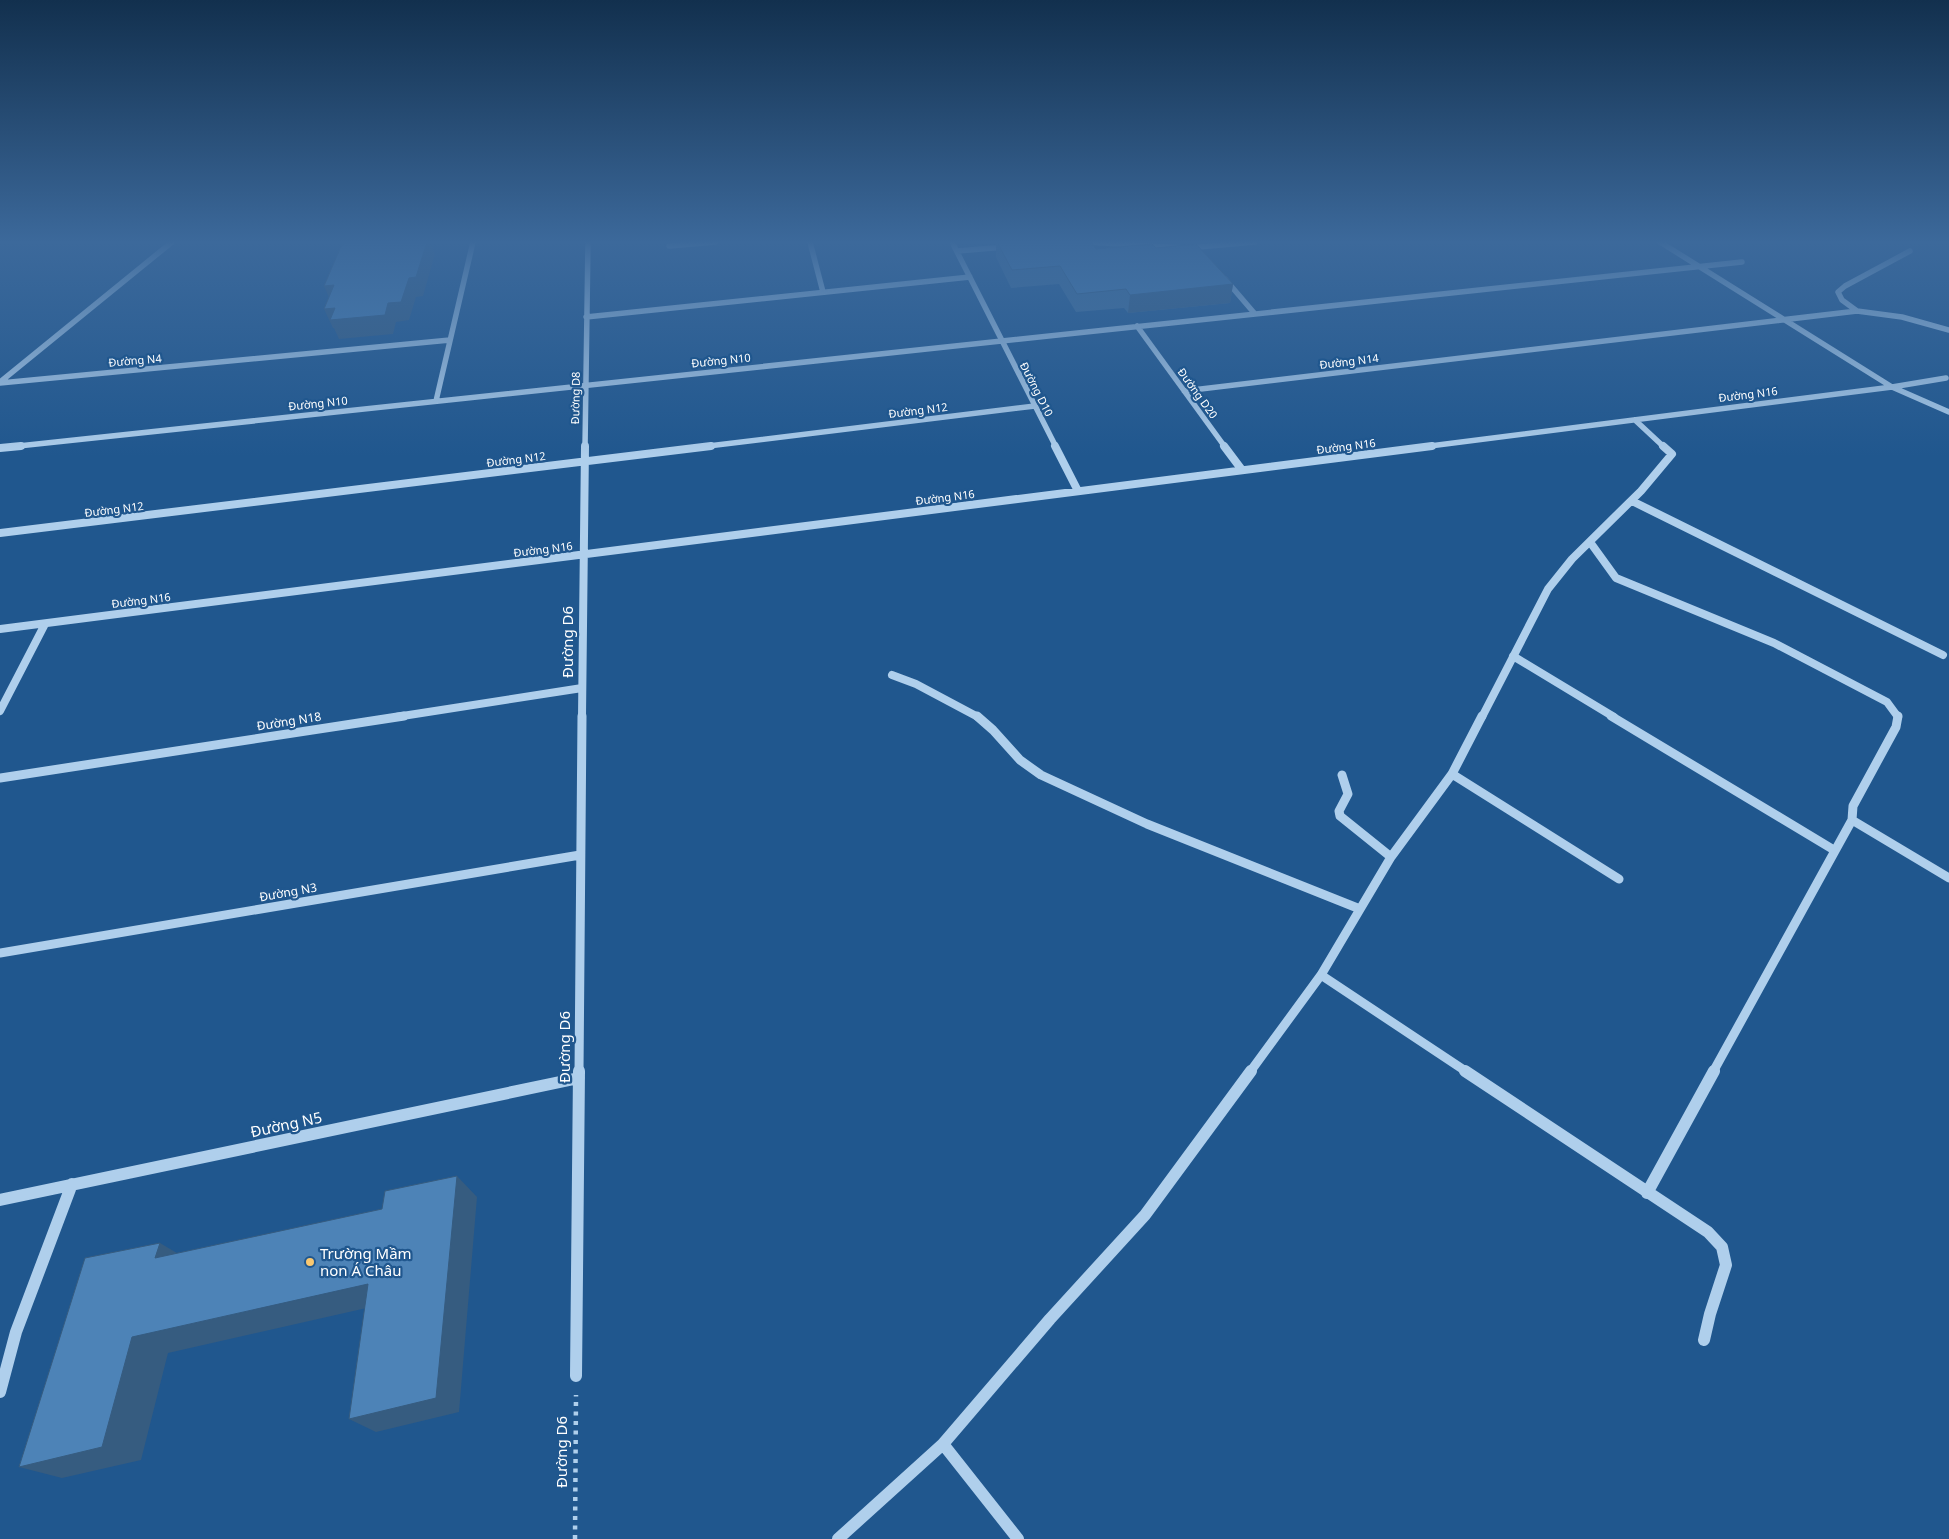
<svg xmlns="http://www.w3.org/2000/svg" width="1949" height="1539" font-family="'Noto Sans',sans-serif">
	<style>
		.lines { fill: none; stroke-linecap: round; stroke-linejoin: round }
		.path { stroke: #afcfec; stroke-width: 4.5; stroke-dasharray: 4 5.5; stroke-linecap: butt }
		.minor-far3 { stroke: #afcfec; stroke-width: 5.5 }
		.minor-far2 { stroke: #afcfec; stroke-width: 8 }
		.minor-far1 { stroke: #afcfec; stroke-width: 9 }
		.minor { stroke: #afcfec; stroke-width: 12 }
		.wall { fill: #42719d }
		.shaded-wall { fill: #365c80 }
		.building { fill: #4d83b7; stroke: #365c80 }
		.poi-dot { fill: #f9c870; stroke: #20578e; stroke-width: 2 }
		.labels { text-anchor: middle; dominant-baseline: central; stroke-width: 4.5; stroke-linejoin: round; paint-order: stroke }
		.far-street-label { font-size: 11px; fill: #fff; stroke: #20578e }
		.street-label { font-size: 12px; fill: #fff; stroke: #20578e }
		.near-street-label { font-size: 15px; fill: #fff; stroke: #20578e }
		.near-poi-label { font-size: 15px; fill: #fff; stroke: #20578e; text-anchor: start }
	</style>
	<rect width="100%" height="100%" fill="#20578e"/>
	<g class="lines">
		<!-- path -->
		<path class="path" d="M575,1539l1,-144"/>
		<!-- minor-far3 -->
		<path class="minor-far3" d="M810,242l13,50
			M952,242l104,205
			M1087,242l100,6 68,-6
			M1660,242l232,145 57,25
			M669,246l47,-4
			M957,251l49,-4
			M1225,279l30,35
			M1857,311l-15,-11 -4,-8 7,-6 65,-35
			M586,317l384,-40
			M1137,326l88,121
			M0,382l172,-140
			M0,383l450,-43
			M1184,391l673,-80 45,6 47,13
			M436,401l37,-159
			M1635,420l29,27
			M9,447l1733,-185
			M585,447l3,-205
			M700,447l335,-41
			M1422,447l470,-60 54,-9"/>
		<!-- minor-far2 -->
		<path class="minor-far2" d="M1055,446l23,45
			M1224,446l18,24
			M0,448l21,-2
			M1632,501l311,154
			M0,533l711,-87
			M1590,542l26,36 158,65 113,59 11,15
			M0,629l1432,-183
			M1513,656l101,61
			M892,675l24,9 62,33
			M0,711l45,-87
			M396,717l186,-29
			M582,717l3,-271
			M1482,717l66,-128 24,-30 69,-68 31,-37 -9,-8"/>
		<!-- minor-far1 -->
		<path class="minor-far1" d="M977,716l16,14 27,30 21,15 106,49 213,85
			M1611,716l223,134
			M1898,716l-2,11 -43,79 -1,14 97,58
			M1452,774l167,105
			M1342,775l6,19 -9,17 1,5 51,41
			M0,778l404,-62
			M0,953l580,-98
			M1321,975l146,97
			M579,1072l3,-356
			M1250,1072l71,-97 70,-118 61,-83 30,-58
			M1713,1072l139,-252"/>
		<!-- minor -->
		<path class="minor" d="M1465,1071l243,161 14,15 4,18 -16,49 -6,26
			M1647,1193l67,-122
			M0,1200l579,-122
			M576,1376l3,-305
			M0,1392l16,-60 56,-148
			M943,1444l75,95
			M838,1539l105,-95 107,-125 95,-104 106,-144"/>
	</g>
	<!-- wall -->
	<path class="wall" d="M996,242h95l5,7 137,35 -3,19 -102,10 -4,-5 -48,4 -17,-28 -48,4 -15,-31z"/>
	<!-- shaded-wall -->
	<path class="shaded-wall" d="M427,242h3l5,12 -12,42 -7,1 -7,23 -13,2 -3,12 -54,5 -5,-11h-1l-9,-19 64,-6 21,-25z
		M1233,284l-3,19 -102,10 2,-18z
		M334,285l-2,19 -8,-18z
		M457,1176l20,21 -18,215 -83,20 -27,-13z
		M160,1243l32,19 -37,-4z
		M368,1284l25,18 -225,51 -27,107 -79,18 -43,-11 113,-130z"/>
	<!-- building -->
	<path class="building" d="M367,242h60l-11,35 -7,1 -8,24 -13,1 -3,12 -55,5 5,-12 -11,1 10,-24 -10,1 18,-42z
		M997,242h94l5,7 56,-5 4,4 40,-4 37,40 -103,11 -4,-6 -49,5 -17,-28 -48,4z
		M457,1176l-21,222 -87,21 19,-135 -236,53 -30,110 -83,20 66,-209 75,-15 -5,15 227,-49 3,-18z"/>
	<!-- sky -->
	<linearGradient id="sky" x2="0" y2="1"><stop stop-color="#12304e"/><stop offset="0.53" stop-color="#3c699b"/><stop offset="1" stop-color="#3c699b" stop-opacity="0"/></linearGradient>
	<rect width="1949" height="457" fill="url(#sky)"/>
	<!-- markers -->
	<circle class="poi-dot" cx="310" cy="1262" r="5"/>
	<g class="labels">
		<!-- far-street labels -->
		<g class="far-street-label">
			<text transform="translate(135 360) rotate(-5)">Đường N4</text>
			<text transform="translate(721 360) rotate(-6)">Đường N10</text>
			<text transform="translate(1349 361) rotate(-7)">Đường N14</text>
			<text transform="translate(1037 389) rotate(63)">Đường D10</text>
			<text transform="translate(1198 393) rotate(54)">Đường D20</text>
			<text transform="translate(1748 394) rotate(-7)">Đường N16</text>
			<text transform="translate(575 398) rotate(-89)">Đường D8</text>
			<text transform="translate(318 403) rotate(-6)">Đường N10</text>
			<text transform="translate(918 410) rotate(-7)">Đường N12</text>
			<text transform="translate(1346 446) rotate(-7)">Đường N16</text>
			<text transform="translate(516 459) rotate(-7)">Đường N12</text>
			<text transform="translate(945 497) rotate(-7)">Đường N16</text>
			<text transform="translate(114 509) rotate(-7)">Đường N12</text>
			<text transform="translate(543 549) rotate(-7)">Đường N16</text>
			<text transform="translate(141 600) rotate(-7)">Đường N16</text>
		</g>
		<!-- street labels -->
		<g class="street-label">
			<text transform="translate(289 721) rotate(-9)">Đường N18</text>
			<text transform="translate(288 892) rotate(-10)">Đường N3</text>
		</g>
		<!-- near-street labels -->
		<g class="near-street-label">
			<text transform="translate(567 642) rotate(-90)">Đường D6</text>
			<text transform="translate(564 1047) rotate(-90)">Đường D6</text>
			<text transform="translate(286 1124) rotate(-12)">Đường N5</text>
			<text transform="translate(561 1452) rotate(-90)">Đường D6</text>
		</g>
		<!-- near-poi labels -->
		<g class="near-poi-label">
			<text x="320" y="1253">Trường Mầm<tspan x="320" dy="17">non Á Châu</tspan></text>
		</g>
	</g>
</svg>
